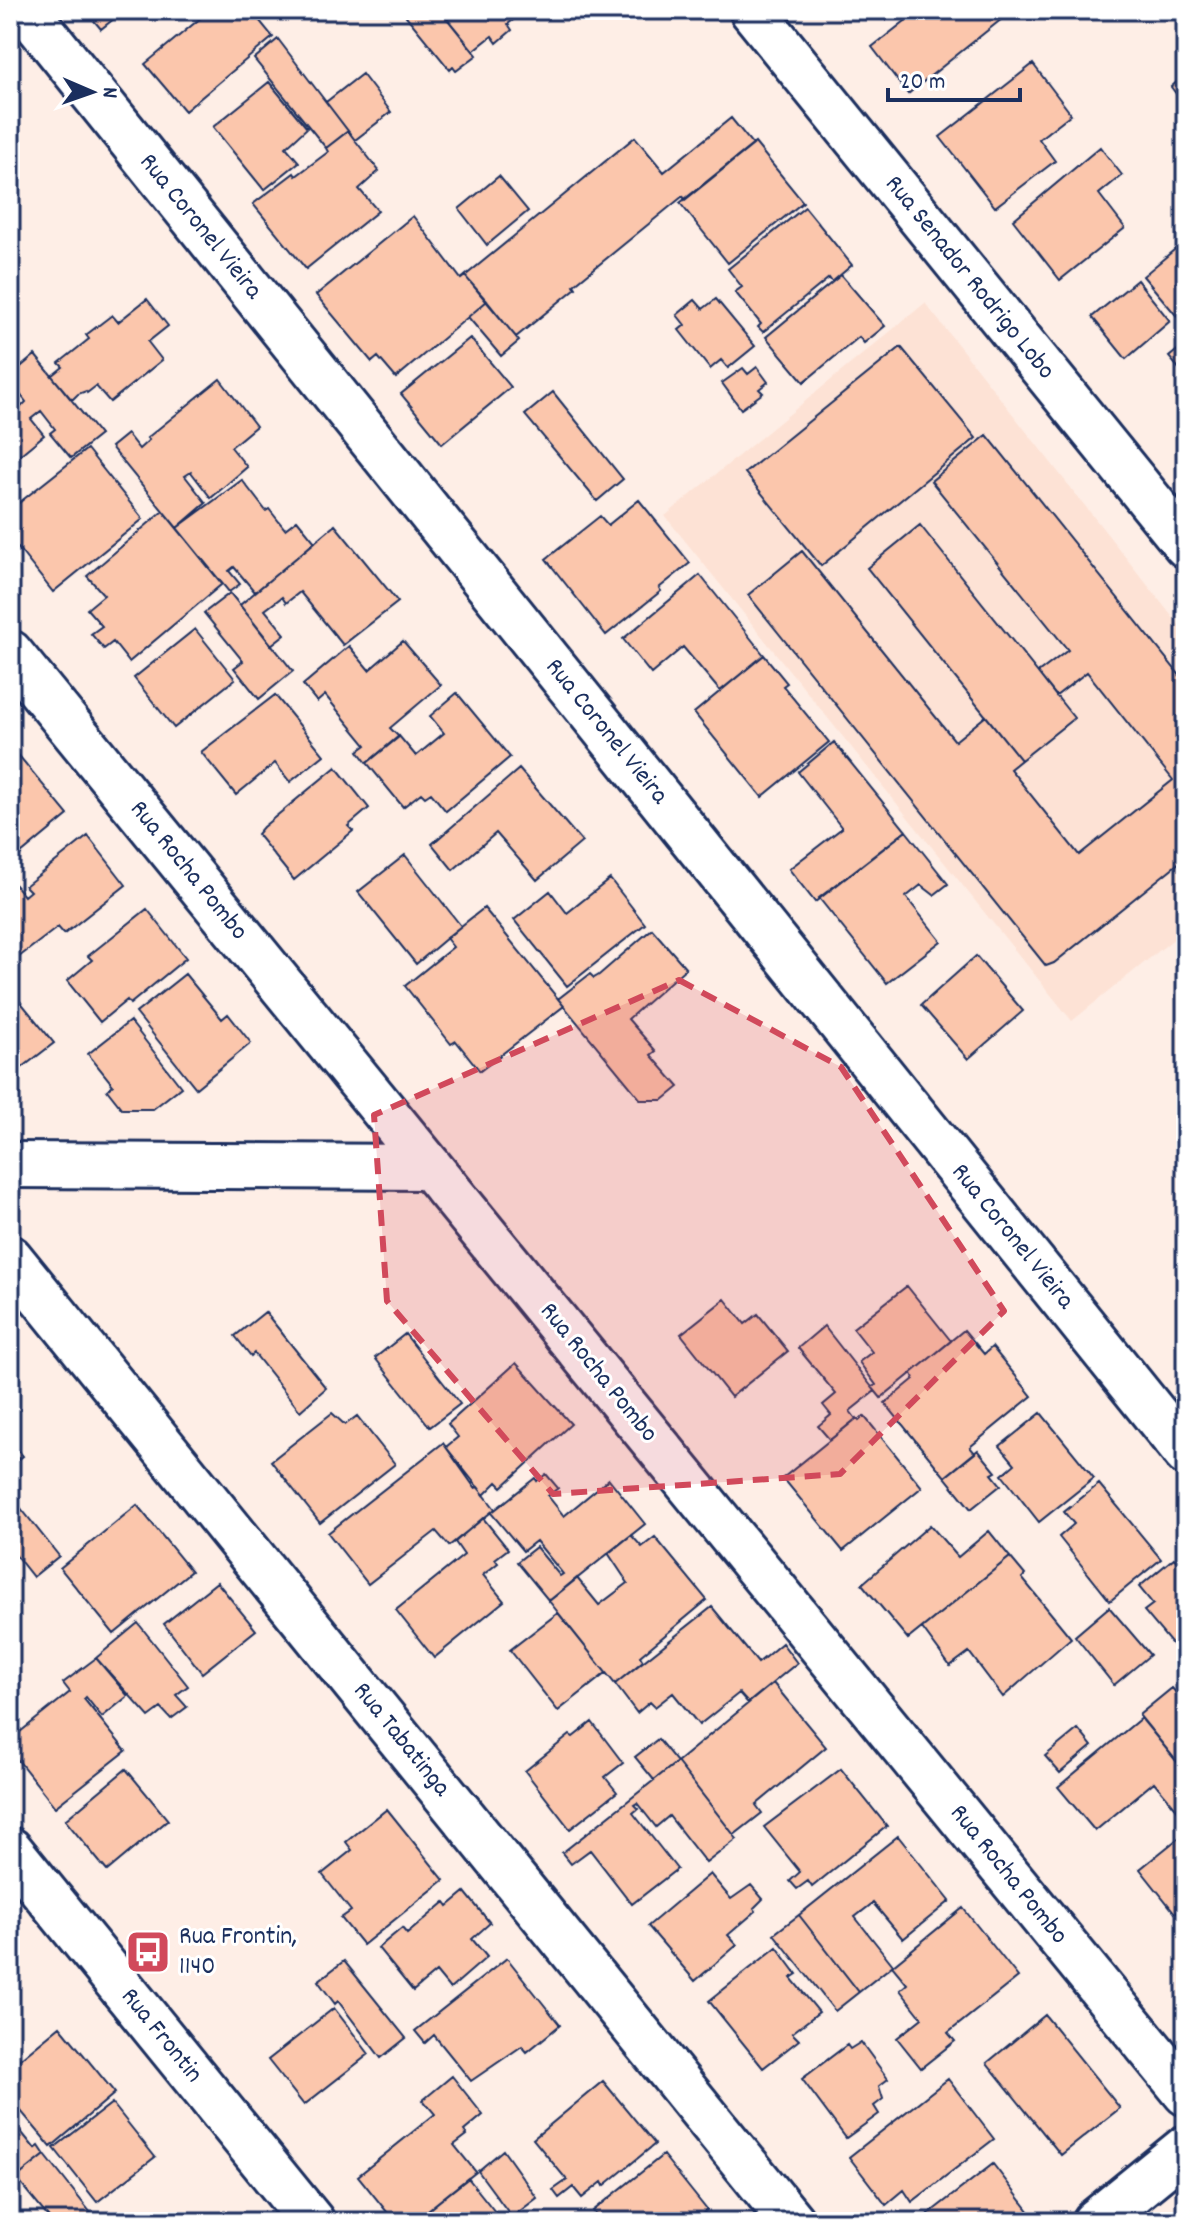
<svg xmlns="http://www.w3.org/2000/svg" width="1196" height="2232" font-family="Dekko,sans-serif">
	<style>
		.built { fill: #fde2d5 }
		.building { fill: #fbc6ac; stroke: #1b2f5e; stroke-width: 2 }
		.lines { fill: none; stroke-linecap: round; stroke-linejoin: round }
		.street-casing { stroke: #1b2f5e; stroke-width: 50 }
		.secondary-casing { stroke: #1b2f5e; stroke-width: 50 }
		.street { stroke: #fff; stroke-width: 44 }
		.secondary { stroke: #fff; stroke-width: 44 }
		.marked { fill: #d1495b; fill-opacity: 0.2; stroke: #d1495b; stroke-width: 6; stroke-dasharray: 16 10; stroke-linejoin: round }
		.labels { text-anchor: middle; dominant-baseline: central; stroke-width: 6; stroke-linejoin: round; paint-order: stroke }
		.street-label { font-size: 26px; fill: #1b2f5e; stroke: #fff }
		.poi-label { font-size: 26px; fill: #1b2f5e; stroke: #fff; text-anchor: start }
	</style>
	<rect width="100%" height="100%" fill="#feeee6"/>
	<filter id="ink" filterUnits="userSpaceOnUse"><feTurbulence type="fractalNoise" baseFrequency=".0125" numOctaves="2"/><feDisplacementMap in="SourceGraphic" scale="16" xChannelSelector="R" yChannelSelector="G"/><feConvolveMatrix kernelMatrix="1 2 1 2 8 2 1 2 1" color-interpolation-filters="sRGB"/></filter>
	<g filter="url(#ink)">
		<!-- built -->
		<path class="built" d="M925,303l261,331v295l-114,92 -407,-505z"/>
		<!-- building -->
		<path class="building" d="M85,10h40l-24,19z
			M198,10h53l22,27 -88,74 -40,-47 58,-48z
			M414,10h26l37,45 -21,16 -3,-4 -3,3 -44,-54z
			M440,10h86l-18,14 4,6 -15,13 -5,-7 -19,15z
			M919,10h18l4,5 6,-5h66l-105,84 -36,-47z
			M278,39l70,92 -22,17 -72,-89z
			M1033,64l38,50 -32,25 16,22 -60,46 -55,-70z
			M362,74l29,38 -36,28 -29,-38z
			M1186,74v33l-15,-20z
			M269,82l38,46 -21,19 13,15 -35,28 -51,-63z
			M731,118l22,27 -68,55 -2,-4 -109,89 2,3 -60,49 -51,-61 170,-139 29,35z
			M348,131l31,40 -20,18 19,22 -72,58 -53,-65 41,-31 2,3 32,-24 -2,-4z
			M755,143l48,59 -75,61 -48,-60z
			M1100,147l22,28 -23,19 26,34 -65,52 -47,-60z
			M499,176l29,35 -41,34 -28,-36z
			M805,207l47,58 -20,17 -3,-4 -66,54 -5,-5 3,-3 -26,-32 7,-5 -14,-18z
			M413,216l48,63 4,-3 22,25 -91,77 -18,-21 -6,5 -56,-67z
			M1186,240v87l-43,-51z
			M841,275l44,51 -21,17 -5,-6 -55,45 -38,-45z
			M1137,280l33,41 -44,38 -34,-42z
			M147,299l21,27 -20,16 14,18 -52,42 -14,-16 -9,7 -1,-2 -8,3 -6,6 -20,-24 11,-9 -4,-4 30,-24 -3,-4 26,-20 6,7z
			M716,299l39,47 -27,22 -7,-8 -11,9 -31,-39 6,-5 -8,-10 18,-15 8,9z
			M487,301l32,40 -18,15 -33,-39z
			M470,338l41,49 -69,57 -41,-50z
			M1186,343v34l-17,-20z
			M901,347l75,91 -155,128 -76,-93z
			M35,355l65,80 -29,23 -21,-25 5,-4 -14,-18 -10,8 13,16 -34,28v-70l11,14 5,-5 -16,-21v-5z
			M757,367l11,15 -9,7 4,4 -22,16 -19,-26 21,-15 5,6z
			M220,379l36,47 -25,21 16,20 -36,31 -20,-26 -6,4 21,27 -29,25 -66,-81 16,-13 12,15 10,-9 -2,-2z
			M553,392l70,87 -26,22 -72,-86z
			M987,435l199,248v174l-132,106 -8,3 -298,-371 54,-44 153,190 31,-25 35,44 -11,9 69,86 94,-75 -86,-108 -31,24 -18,-23 30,-23 -137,-169z
			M87,449l56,70 -90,73 -43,-54v-28z
			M242,480l24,31 3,-2 16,20 12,-9 18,22 -60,50 -21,-25 -5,4 11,13 -11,8 -52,-64z
			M639,500l51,63 -31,25 2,3 -55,44 -60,-76 54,-43 8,9z
			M163,511l59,73 -93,78 -16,-20 -9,7 -13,-15 11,-8 -15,-17 17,-14 -17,-19z
			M335,525l63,77 -55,43 -43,-53 -14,11 -4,-6 -17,13 20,24 -14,11 -31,-40z
			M920,525l154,193 -53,42 -154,-192z
			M700,575l64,80 -44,36 -37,-44 -32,27 -28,-35z
			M230,593l63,78 -34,28 -25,-31 9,-7 -39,-48z
			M195,629l40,50 -61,49 -40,-50z
			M403,641l38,44 -51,43 9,9 -32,26 -9,-12 8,-6 -41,-50 -8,7 -14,-17 46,-39 20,24z
			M764,655l23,28 -4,3 46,56 -67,55 -68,-84z
			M457,693l53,64 -64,54 -15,-18 -6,4 -4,-4 -18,14 -36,-44 32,-27 17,20 28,-23 -14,-17z
			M275,695l49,60 -34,27 -15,-19 -39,32 -35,-43z
			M834,742l72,89 -91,71 -26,-33 53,-41 -44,-56z
			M15,751l53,64 -58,48v-108z
			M336,767l33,41 -21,18 5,5 -59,49 -37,-46 6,-7z
			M519,769l63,73 -45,38 -41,-47 -43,37 -21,-26z
			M906,831l42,53 -14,11 -13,-10 -15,12 35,44 -54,42 -68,-85z
			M88,836l38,49 -62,49 -6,-7 -47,36 -1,-84 14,17 6,-5 -5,-5z
			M405,855l56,71 -45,38 -58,-72z
			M610,879l35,45 -78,62 -53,-66 36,-29 17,22z
			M484,908l80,98 -84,65 -24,-30 -5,3 -46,-58 48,-39 -7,-9z
			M147,909l39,49 -56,46 -3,-4 -27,22 -33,-41 25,-21 -4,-4z
			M652,929l34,39 -58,51 28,32 -5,4 28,32 -16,13h-22l-83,-101 32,-25 4,4 5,-3z
			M976,956l47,55 -55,48 -47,-54z
			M185,974l37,45 6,-5 23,29 -55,45 -60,-75z
			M10,989l44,54 -44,34z
			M130,1021l51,66 -28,22h-31l-15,-19 6,-5 -25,-31z
			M907,1286l44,55 -70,57 -9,-11 4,-2 -17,-23 13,-10 -19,-24z
			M725,1299l20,25 13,-10 30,37 -57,46 -50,-63z
			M265,1312l61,76 -26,23 -46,-58 -3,3 -16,-20z
			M824,1326l51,65 -25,20 6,8 -26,21 -12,-14 13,-11 -8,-10 13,-11 -38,-46z
			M964,1330l20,24 8,-7 40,49 -62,51 5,6 -30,24 -60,-74 29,-24 -2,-6z
			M405,1334l55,70 -30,23 -55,-69z
			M516,1363l55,61 -69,63 -5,-5 -13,13 -38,-48 12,-10 -10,-13z
			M332,1413l13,12 12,-9 38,48 -75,59 -49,-62z
			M1041,1413l53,65 -55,44 -37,-47 13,-11 -15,-18z
			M864,1416l58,71 -79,64 -60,-73 74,-60 2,3z
			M10,1440l13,16 -13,10z
			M443,1443l32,45 3,-1 17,22 -46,37 -13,-15 -68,53 -40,-51z
			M978,1450l18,22 -4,2 9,11 -30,24 -26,-32z
			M546,1474l12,14 -10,8 16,20 45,-37 36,45 -96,77 -32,-39 19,-15 24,29 3,-2 -27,-33 -13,10 -32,-38 44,-35 2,3z
			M1099,1484l62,75 -51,42 -51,-64 15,-13 -10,-12z
			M16,1502l43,54 -26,21 -23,-29v-41z
			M137,1505l54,66 -77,63 -54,-66z
			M483,1518l25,31 -13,10 3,4 -15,12 21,26 -70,57 -38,-48 68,-55 -9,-13z
			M930,1525l28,32 31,-26 21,26 -102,82 -46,-55z
			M631,1535l11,12 13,-10 52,63 -67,56 3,5 -28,23 -66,-83 28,-23 22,27 29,-22 -20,-30z
			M1010,1557l15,18 -3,3 49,60 -68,59 -34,-45 -19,14 -28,-38z
			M1174,1558l12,14v89l-42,-50 9,-7 -14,-17z
			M217,1582l39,48 -54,43 -38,-49z
			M712,1607l46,56 24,-20 15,20 -49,40 -9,-10 -40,32 -26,-32 -18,14 -5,-5 -13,11 -22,-29z
			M1109,1607l41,48 -36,30 -39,-49z
			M558,1613l48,60 -48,38 -48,-61z
			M138,1623l50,63 -12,9 11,12 -16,12 -10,-11 -12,9 -53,-59z
			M96,1658l32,38 -26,21 -16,-20 -2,2 42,52 -71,56 -45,-57v-10l60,-48 -7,-9z
			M773,1683l53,64 -70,58 6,8 -28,22 -57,-73z
			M1172,1688l11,13 3,-2v74l-47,-58z
			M1141,1718l45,55v35l-6,5 -26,-31 -59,49 -37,-44z
			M592,1722l31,41 -18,14 12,15 -47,37 -45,-58 45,-36 3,2z
			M1078,1729l14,17 -32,27 -15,-17z
			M658,1739l19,23 -23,18 -19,-23z
			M677,1762l60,77 -31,24 -37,-47 -13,11 -19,-24 -3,2 4,4 -5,4 44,56 -45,35 -42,-54 -19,14 -9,-11z
			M126,1769l42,51 -61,51 -42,-51z
			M841,1769l46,57 -75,61 -4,-6 -11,8 -7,-8 10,-9 -36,-45z
			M387,1809l57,71 -81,65 -22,-27 10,-7 -29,-37 30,-24 -6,-8z
			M1186,1832v85l-6,-8 -5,4 -35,-44z
			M898,1836l52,65 -47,38 -30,-36 -18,14 38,48 -34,27 -60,-77z
			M710,1874l21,25 20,-14 12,14 -9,9 2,3 -28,24 9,10 -42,36 -47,-55z
			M465,1892l25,31 -18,16 15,18 -37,32 -14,-17 -23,19 -35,-43 24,-20 5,6 38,-32 3,4z
			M963,1908l55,69 -70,56 7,8 -34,27 -24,-30 25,-20 -22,-28 7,-6 -15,-18z
			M799,1915l60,77 -24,19 -61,-77z
			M777,1947l20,27 -6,4 28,34 -27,21 7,7 -36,28 -54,-67z
			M507,1958l53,67 -33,27 -5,-6 -51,35 -37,-46 -9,8 -10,-12z
			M344,1961l62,77 -25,20 -43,-57 -3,3 -17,-23z
			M334,2008l35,46 -65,51 -36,-45z
			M1045,2015l75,93 -59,47 -74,-92z
			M60,2026l55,67 -64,54 -41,-49v-31z
			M861,2042l27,37 -9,7 4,13 -9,7 5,8 -33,24 -44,-59 45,-34 3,4z
			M452,2076l31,39 -19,16 3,4 -13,10 22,27 -63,50h-18l-37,-46 77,-62 -12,-14z
			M948,2079l46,60 -82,63 -8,-12 -18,15 -37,-48z
			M603,2081l52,63 -51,42 -2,-4 -20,16 -9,-11 -14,11 -6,-8 14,-10 -34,-41z
			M112,2103l43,54 -58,45 -43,-54z
			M10,2118l25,31 4,-3 6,9 -29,23 -6,-8z
			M503,2150l34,48 -25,19 -34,-46z
			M45,2155l53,67h-46l-36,-44z
			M663,2155l44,55 -15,12h-90l-9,-11z
			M993,2164l43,56 -3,2h-115z
			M468,2178l35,44h-90z"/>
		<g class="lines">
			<!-- street casing -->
			<g class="street-casing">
				<path id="street" d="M26,10l1160,1443
					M10,653l1176,1440
					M10,1165l420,2
					M10,1258l782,964
					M1095,2222l91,-74"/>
			</g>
			<!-- secondary casing -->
			<g class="secondary-casing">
				<path id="secondary" d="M752,10l434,535
					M10,1850l302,372"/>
			</g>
			<!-- street -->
			<use href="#street" class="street"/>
			<!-- secondary -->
			<use href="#secondary" class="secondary"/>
		</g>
	</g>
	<!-- marked area -->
	<path class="marked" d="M679,980l162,87 163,244 -164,163 -287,20 -166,-193 -13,-186z"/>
	<!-- icons -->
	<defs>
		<g id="bus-square" transform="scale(2.3)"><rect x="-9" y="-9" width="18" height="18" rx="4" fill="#d1495b" stroke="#fff"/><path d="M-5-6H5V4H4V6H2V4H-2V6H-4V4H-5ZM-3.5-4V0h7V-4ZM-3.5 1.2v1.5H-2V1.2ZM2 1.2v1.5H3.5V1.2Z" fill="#fff"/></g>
	</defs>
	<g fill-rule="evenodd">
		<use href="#bus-square" x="148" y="1952"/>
	</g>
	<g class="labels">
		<!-- street labels -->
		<g class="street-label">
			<text transform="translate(200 227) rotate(51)">Rua Coronel Vieira</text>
			<text transform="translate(969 278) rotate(51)">Rua Senador Rodrigo Lobo</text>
			<text transform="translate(606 732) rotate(51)">Rua Coronel Vieira</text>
			<text transform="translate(188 871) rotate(51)">Rua Rocha Pombo</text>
			<text transform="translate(1012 1237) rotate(51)">Rua Coronel Vieira</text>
			<text transform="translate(598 1373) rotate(51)">Rua Rocha Pombo</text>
			<text transform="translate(401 1740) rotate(51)">Rua Tabatinga</text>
			<text transform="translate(1008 1875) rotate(51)">Rua Rocha Pombo</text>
			<text transform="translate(161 2036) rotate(51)">Rua Frontin</text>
		</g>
		<!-- poi labels -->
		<g class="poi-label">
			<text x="179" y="1937">Rua Frontin,<tspan x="179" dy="30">1140</tspan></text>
		</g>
	</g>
	<!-- margin -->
	<rect width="1196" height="2232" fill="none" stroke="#fff" stroke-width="40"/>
	<rect x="20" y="20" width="1156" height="2192" fill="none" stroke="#1b2f5e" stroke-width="3" filter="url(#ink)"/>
	<!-- north arrow -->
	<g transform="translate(92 92) rotate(92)" stroke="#ffffff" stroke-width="6" paint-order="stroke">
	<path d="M0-6L14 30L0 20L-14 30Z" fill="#1b2f5e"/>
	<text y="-12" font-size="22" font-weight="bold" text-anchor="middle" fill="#1b2f5e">N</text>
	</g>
	<!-- scale -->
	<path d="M888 88v12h132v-12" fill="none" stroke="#1b2f5e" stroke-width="4"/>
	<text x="900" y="88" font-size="24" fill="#1b2f5e" stroke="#ffffff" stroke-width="6" paint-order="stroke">20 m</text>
</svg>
